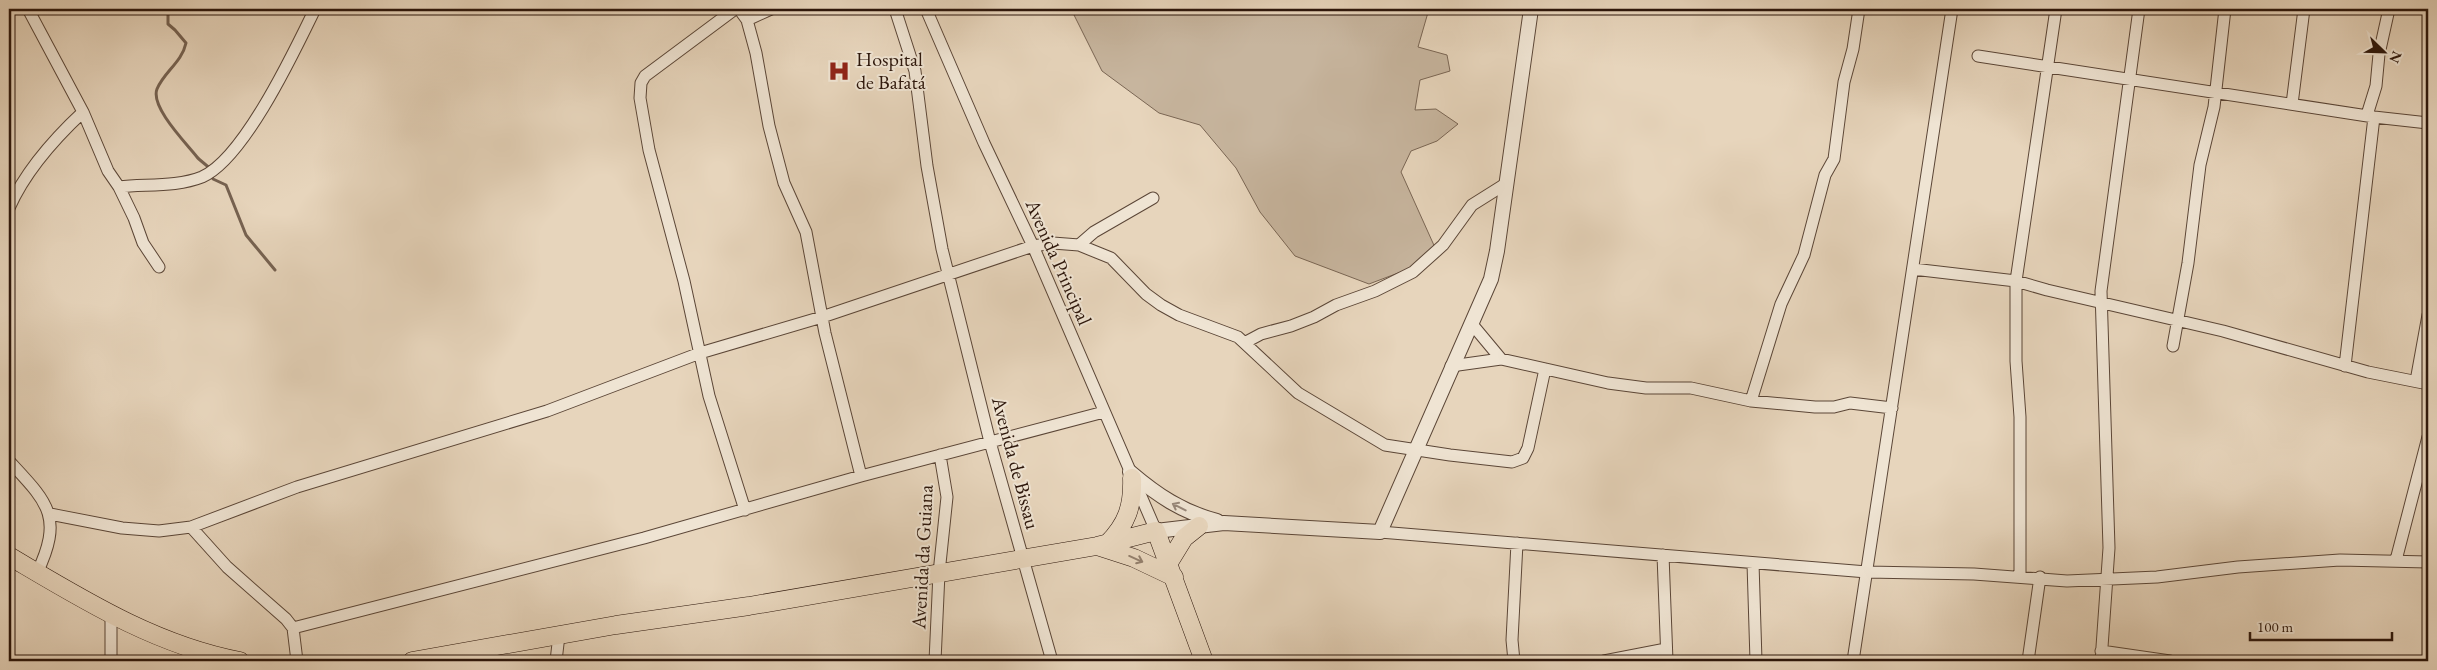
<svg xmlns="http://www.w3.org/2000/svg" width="2437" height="670" font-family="'EB Garamond',serif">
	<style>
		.green { fill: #c7b59e; stroke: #7a6654 }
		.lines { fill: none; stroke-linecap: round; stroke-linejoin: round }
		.stream { stroke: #766251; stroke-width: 3 }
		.minor-casing { stroke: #5b4637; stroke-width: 13 }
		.tertiary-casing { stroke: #5b4637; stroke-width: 16 }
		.primary-casing { stroke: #2c160b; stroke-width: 19 }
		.minor { stroke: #efe4d3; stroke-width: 11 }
		.tertiary { stroke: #efe4d3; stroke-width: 14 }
		.primary { stroke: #e7d5bc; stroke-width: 18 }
		.oneway { stroke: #978779 }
		.oneway2 { stroke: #937f6c }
		.labels { text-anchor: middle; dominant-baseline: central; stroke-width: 4; stroke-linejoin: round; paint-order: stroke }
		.poi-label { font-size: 20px; fill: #2c160b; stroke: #efe4d3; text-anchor: start }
		.street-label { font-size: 20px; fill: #2c160b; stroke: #efe4d3 }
	</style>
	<rect width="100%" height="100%" fill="#e7d5bc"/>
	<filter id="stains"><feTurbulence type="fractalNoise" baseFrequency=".004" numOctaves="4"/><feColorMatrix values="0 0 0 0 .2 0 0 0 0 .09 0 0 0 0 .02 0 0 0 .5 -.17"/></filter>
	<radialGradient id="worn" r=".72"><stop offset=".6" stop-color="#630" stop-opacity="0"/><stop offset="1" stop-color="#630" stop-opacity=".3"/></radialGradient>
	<!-- green -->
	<path class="green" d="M1069,9h360l-11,38 29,8 3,16 -30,9 -5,30 21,-1 22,15 -21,17 -26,10 -10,21 36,80 -23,15 -45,17 -74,-28 -35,-44 -24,-44 -36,-43 -41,-12 -57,-42 -30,-60z"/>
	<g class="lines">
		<!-- stream -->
		<path class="stream" d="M168,9v15l7,6 11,13c-4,19 -22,29 -29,46 -7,18 30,55 40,68 3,4 9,7 12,11 2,3 2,8 4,11l13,6 20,50 29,35"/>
		<!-- minor casing -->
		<g class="minor-casing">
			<path id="minor" d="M735,9l-90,67 -4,7 -1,15 9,52 35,131 25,115 36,114
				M739,9l8,11 24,-11
				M895,9l20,62 12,95 15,83 48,193 62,219
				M926,9l58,134 49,103 123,285
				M747,20l9,33 13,73 15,57 22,49 19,101 36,143
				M1978,56l396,61 54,6
				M2292,104l12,-95
				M83,112l25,59 11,16 15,31 9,25 16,24
				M2367,115l9,-29 3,-32 10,-45
				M119,187c27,-3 58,0 83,-10 42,-18 93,-127 113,-168
				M9,208c16,-36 45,-69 74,-96l-55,-103
				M1079,245l15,-13 59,-34
				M1913,269l103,12 31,9 176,41 145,41 60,12
				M1471,323l30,36
				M1246,342l15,-8 30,-8 23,-9 22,-12 39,-14 38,-19 30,-27 29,-40 35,-22
				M2173,346l15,-83 12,-98 14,-58 11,-98
				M1451,366l50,-7 107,24 38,5h45l60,13 64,6h19l16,-4 42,5
				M2345,366l29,-249
				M2416,381l12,-66
				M1751,401l30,-97 23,-49 21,-80 9,-16 10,-77 9,-33 6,-40
				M9,461c38,41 55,55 28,112
				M50,514l72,14 37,3 32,-4 106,-40 250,-76 153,-58 122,-36 211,-71 20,-3 26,2 32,13 35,36 15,11 18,10 59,22 60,56 87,52 65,10 62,7 11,-4 5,-10 17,-79
				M191,527l36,40 59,52 7,9 4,33
				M1380,532l487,40 107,2 93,7 90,-4 81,-10 102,-7 88,2
				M1663,555l4,106
				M2396,560l32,-123
				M1753,563l3,98
				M2020,576v-159l-4,-56v-80l40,-272
				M111,616v45
				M293,628l351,-90 217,-62 243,-64
				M2101,651l69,10
				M556,661l3,-26
				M935,661l4,-88 8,-76 -7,-42
				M1514,661l-2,-21 5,-97
				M1604,661l62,-12
				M1853,661l99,-652
				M2028,661l12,-84
				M2101,661l8,-113 -8,-257 38,-282"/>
		</g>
		<!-- tertiary casing -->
		<g class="tertiary-casing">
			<path id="tertiary" d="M1130,472c27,23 52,40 87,49
				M1156,531l68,-8 156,9 111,-253 6,-28 34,-242"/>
		</g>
		<!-- primary casing -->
		<g class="primary-casing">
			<path id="primary" d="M1107,544c20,-20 26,-38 25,-66
				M1100,547l34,11 40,19
				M9,556c73,43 146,89 231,105
				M1168,564l16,-26 15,-12
				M412,661l204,-36 133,-19 348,-60 59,-15 48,130"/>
		</g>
		<!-- minor -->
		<use href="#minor" class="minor"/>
		<!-- tertiary -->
		<use href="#tertiary" class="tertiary"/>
		<!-- primary -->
		<use href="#primary" class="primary"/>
	</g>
	<!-- one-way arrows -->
	<defs><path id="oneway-shaft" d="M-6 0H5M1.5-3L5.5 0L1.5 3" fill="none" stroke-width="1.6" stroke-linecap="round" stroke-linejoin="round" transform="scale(1.25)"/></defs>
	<use class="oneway" href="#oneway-shaft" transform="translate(1179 507) rotate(-153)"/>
	<use class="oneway2" href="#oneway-shaft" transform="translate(1136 559) rotate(24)"/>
	<!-- icons -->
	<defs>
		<g id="hospital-bare" transform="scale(1.725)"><path d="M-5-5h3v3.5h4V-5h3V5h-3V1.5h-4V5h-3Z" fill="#8f2418" stroke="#efe4d3" stroke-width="2.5" paint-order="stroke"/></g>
	</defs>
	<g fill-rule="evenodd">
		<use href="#hospital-bare" x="839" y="71"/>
	</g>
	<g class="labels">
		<!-- poi labels -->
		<g class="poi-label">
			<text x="856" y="59">Hospital<tspan x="856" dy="23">de Bafatá</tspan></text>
		</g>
		<!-- street labels -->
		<g class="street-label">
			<text transform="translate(1059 262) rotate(66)">Avenida Principal</text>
			<text transform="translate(1016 463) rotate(75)">Avenida de Bissau</text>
			<text transform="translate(922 557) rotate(-87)">Avenida da Guiana</text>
		</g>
	</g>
	<!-- margin -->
	<rect width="2437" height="670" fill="none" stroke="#e7d5bc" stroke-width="30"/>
	<rect x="10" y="10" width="2417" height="650" fill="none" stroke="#2c160b" stroke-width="2.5"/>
	<rect x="15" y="15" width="2407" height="640" fill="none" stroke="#2c160b"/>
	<!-- north arrow -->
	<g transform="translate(2384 52) rotate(113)" stroke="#efe4d3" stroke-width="4" paint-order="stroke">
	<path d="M0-4L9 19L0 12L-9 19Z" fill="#2c160b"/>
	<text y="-8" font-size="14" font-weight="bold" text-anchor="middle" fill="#2c160b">N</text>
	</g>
	<!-- scale -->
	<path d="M2250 632v8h142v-8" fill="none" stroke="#2c160b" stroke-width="2.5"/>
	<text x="2257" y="632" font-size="15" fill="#2c160b" stroke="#efe4d3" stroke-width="4" paint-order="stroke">100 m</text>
	<rect width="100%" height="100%" filter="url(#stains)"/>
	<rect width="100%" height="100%" fill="url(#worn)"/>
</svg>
